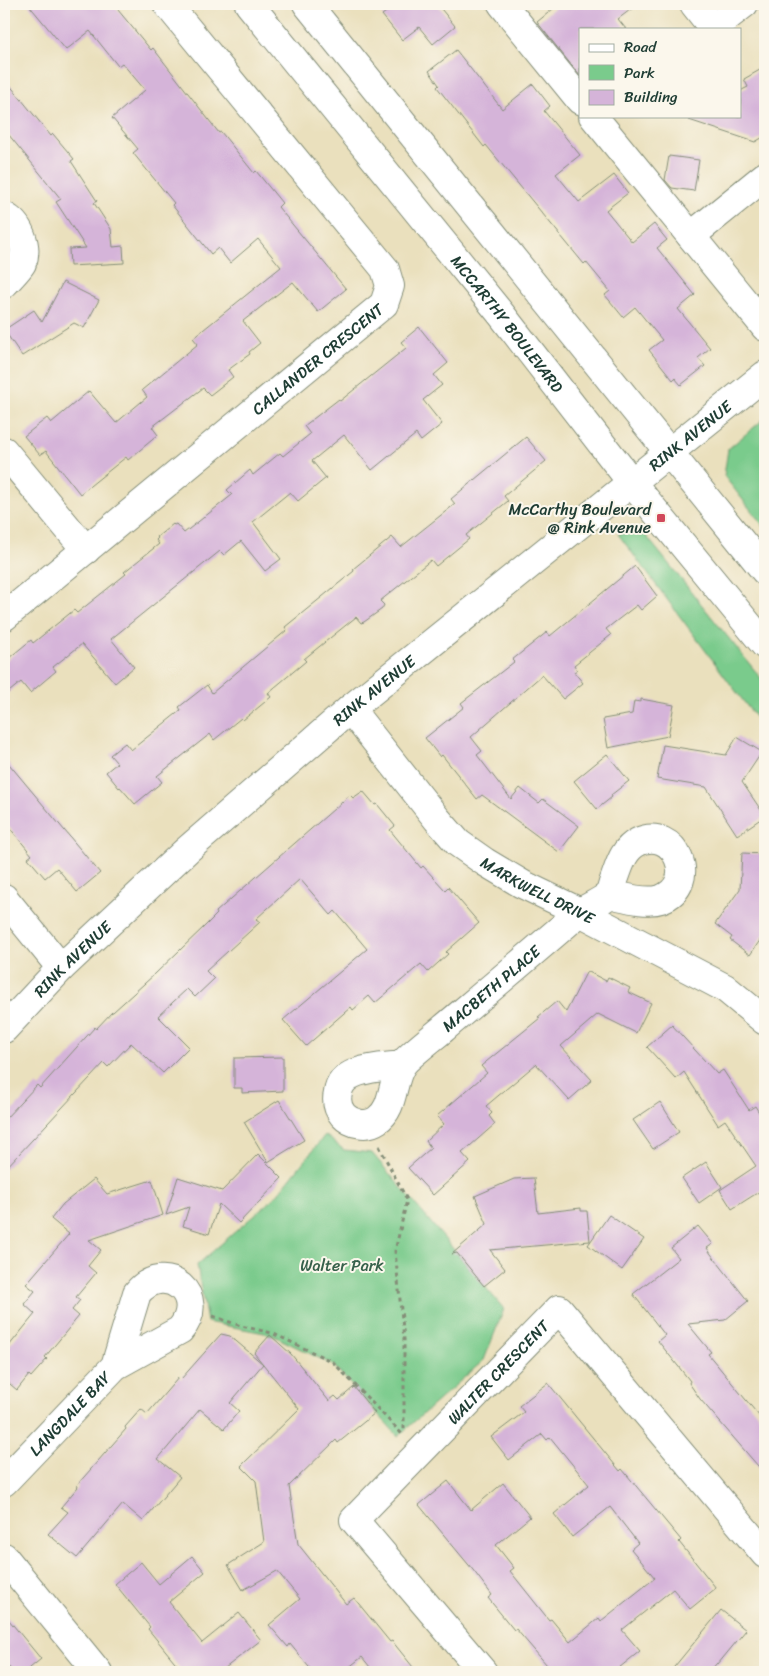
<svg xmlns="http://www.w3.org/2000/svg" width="769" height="1676" font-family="Sriracha,sans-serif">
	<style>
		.green { fill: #7acb8c; stroke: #4c8460 }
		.building { fill: #d5b4d9 }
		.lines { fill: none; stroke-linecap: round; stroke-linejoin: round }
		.minor-casing { stroke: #848e78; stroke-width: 30 }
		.major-casing { stroke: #848e78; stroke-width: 30 }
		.path { stroke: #848e78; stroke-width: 3; stroke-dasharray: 4 4; stroke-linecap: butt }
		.minor { stroke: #fff; stroke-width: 28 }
		.major { stroke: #fff; stroke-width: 28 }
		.poi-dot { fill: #d1495b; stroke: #fbf7ec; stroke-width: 2 }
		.labels { text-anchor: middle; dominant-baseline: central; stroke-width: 4; stroke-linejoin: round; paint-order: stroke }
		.street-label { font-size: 16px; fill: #1f3d34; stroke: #fbf7ec }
		.poi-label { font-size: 16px; fill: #1f3d34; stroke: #fbf7ec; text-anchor: end }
		.park-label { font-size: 16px; fill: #36604a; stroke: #fbf7ec }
	</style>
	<rect width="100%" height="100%" fill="#fbf7ec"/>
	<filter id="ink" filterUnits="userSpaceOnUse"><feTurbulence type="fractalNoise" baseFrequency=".02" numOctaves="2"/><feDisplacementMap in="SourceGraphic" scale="10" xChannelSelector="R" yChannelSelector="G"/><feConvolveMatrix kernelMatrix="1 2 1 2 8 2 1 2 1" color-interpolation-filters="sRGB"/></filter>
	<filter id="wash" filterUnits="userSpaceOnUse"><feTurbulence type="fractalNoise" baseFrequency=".0096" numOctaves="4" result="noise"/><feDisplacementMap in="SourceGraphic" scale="20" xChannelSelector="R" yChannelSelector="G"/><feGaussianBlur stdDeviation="1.12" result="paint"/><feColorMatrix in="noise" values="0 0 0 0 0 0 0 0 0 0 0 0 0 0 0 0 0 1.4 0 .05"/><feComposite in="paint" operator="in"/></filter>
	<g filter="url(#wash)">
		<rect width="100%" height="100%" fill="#eae0bd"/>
		<!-- green -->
		<path class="green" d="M765,418v110l-41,-52 4,-27z
			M643,532l122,151v47l-147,-196z
			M325,1135l19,15 28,3 132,156 -20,51 -86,76 -65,-71 -63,-31 -63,-12 -10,-57 79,-69z"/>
		<g id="blocks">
			<!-- building -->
			<path class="building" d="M28,4h85l38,46 2,-2 66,85 2,-1 33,41 2,-2 26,32 -4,4 68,82 -28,23 -25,-30 -50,39 17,22 -11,9 1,2 -22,16 5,7 -23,18 -7,-7 -51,39 6,8 -30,25 -2,-3 -46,37 -34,-43 -6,4 -16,-19 23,-18 4,5 38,-32 27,32 31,-26 -5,-7 56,-46 -5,-6 88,-71 -23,-28 -28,24 -12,-15 -7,6 -39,-49 2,-2 -41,-50 5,-4 -26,-31 33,-28 -23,-27 -4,3 -28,-35 -24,19z
				M397,4h40l18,22 -22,18 -14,-17 -17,13 -20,-25z
				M559,4h79l-20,15 8,10h-46v47l-43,-54z
				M456,50l46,59 31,-25 17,22 -6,5 36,44 -24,19 23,28 35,-27 14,18 -22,17 26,32 22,-18 13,16 -10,8 38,47 -17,14 32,39 -12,10 7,8 -24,19 -6,-7 -2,2 -24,-30 13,-10 -27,-33 -12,10 -18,-22 5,-4 -24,-29 -2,2 -98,-119 -2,2 -47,-60 2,-2 -10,-14z
				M765,67v69l-10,6 -66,-22v-4h51v-25l8,-4 -4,-8z
				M4,78l47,58 2,-2 21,25 -3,2 26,40 -3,2 17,26 2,18 10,-1 1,17 -54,3 -1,-17 17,-1 -30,-46 5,-3 -57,-70z
				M669,156l30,4 -5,31 -22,-3 -7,-8z
				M63,282l36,18 -15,28 -10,-5 -52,33 -18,-26 30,-20 8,12z
				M419,327l29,36 -14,12 8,10 -19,15 19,24 -21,17 -5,-7 -44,36 -28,-35 -32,26 14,17 -28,23 -8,-9 -37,30 28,37 -16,12 -24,-30 -17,14 -4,-4 -109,88 23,28 -19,16 -33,-39 -29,23 3,4 -26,22 -9,-11 -17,14v-34l27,-22 2,3 41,-33 3,3 49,-39 -2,-2 35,-28 -3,-4 2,-2 -1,-1 16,-13 1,1 2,-1 8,9 48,-38 -5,-5 23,-20 3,5 27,-22 3,3 27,-22 -6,-8 35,-27 1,2 66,-53 -5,-6z
				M526,437l20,24 -42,35 4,5 -42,34 3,4 -33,27 -5,-6 -51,41 4,4 -2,4 -18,13 -3,1 -5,-6 -52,42 2,2 -38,32 3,4 -28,23 -2,-2 -27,22 -4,-6 -53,42 5,6 -27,22 -15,-17 -1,1 -13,-16 11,-9 -7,-8 15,-12 6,7 50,-40 -2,-3 28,-22 5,8 75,-63 -2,-3 69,-56 -1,-2 39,-32 9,10 54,-43 -4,-5z
				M635,566l22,30 -16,14 -4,-5 -31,24 5,6 -37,30 3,5 -3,2 9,11 -20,16 -21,-24 -71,62 11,14 -5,4 34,44 9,-11 19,15 4,-4 36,27 -20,26 -77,-57 -5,4 -35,-44 -2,2 -15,-19 39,-31 -3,-4 53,-41 -2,-2 35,-28 3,4z
				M641,699l33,6 -6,31 -60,12 -5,-29 29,-5 2,-13 7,1z
				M737,737l25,15 -20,30 23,34 -28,19 -31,-48 -49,-8 6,-34 63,10z
				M607,754l22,27 -18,14 1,2 -15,12 -23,-28z
				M4,758l96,115 -23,19 -20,-24 -12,10 -17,-20 4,-3 -28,-34z
				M363,791l12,14 2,-1 18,22 -5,4 31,38 2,-2 22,24 3,-3 31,36 -33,29 2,2 -20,18 -7,-8 -46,39 -6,-7 -16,14 -2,-3 -45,39 -23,-26 84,-71 -32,-38 -4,4 -31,-36 -44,40 4,3 -54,49 8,8 -19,18 -8,-8 -29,27 31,31 -26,26 -32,-30 -23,24 -4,-4 -100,107v-50l33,-35 3,3 55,-61 1,2 16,-17h1l42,-38 50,-48 12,-12 -1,-2 134,-117 3,3z
				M742,853l23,1v79l-15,22 -20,-15 2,-3 -17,-13 25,-35z
				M587,971l19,10 2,-4 22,11 -2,4 23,11 -15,30 -38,-19 -37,32 31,34 -23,20 -33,-36 -50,42 6,7 -3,3 6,8 -33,29 8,9 -37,33 -25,-27 23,-20 -5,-7 18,-17 -7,-8 50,-43 -6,-7 59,-48 -2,-1 19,-16 9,11z
				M672,1025l45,49 6,-4 26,40 6,-4 10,16v66l-33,21 -12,-19 36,-24 -31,-46 -7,5 -34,-53 -8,7 -29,-32z
				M283,1057v34l-41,2v-5h-8v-30z
				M279,1100l25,40 -36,22 -24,-40z
				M660,1102l19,30 -26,17 -20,-29z
				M258,1154l24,24 -43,45 -20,-19 -10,30 -26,-8 6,-19 -23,8 12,-38 44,14z
				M706,1162l16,25 -23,16 -17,-25z
				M534,1178l4,35 43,-5v3h6l3,30 -100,9 15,19 -21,17 -27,-33 -5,1 35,-30 -12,-28 39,-17z
				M94,1179l13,15 45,-14 11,35 -74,25 12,10 -13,16 8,7 -20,24 4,3 -8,10 7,6 -34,41 2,2 -16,18 -2,-2 -12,15 -13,-11v-27l31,-38 -11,-10 11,-13 -9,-7 43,-50 -18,-15 12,-15z
				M609,1215l35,24 -22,31 -34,-25z
				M698,1226l15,18 -6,4 4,6 37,47 -23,19 -37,4 23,28 -3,2 57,69v51l-65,-75 -11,-16 1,-2 -32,-40 7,-6 -32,-41 46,-36 -8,-10z
				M221,1334l9,2 33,28 -9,-11 16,-18 21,19 38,47 6,-5 4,4 15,-13 21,26 -37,30 -2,-3 -47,46 9,58 48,60 8,-6 36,44 2,-1 25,31h-43l-12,-15 -19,15h-30l-23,-28 -2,3 -19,-22 31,-26 -23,-28 -34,19 -15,-25 36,-23 -8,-61 -15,-15 58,-57 -36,-45 -33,39 9,8 -15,18 -24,-20 -42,50 22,18 -37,44 -20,-17 -46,54 -29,-24 20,-22 -7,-5 17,-20 -1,-2 49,-56 -1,-2 16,-18 6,5 32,-37 2,2z
				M548,1383l72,88 2,-2 59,71 -2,2 37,46 -26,21 -17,-20 -51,41 18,21 -26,21h-61l-37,-43 -2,1 -26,-32 4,-3 -19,-25 -54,-65 29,-24 23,29 32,-27 27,34 -34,28 18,23 -4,3 39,49 2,-1 19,23 29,-24 2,3 54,-43 -24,-29 7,-6 -28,-36 -38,30 -18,-23 35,-29 -39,-48 -3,3 -5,-6 -33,26 -18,-23 33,-25 -5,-6z
				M192,1556l13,16 -36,30 33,41 37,-30 22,27 -41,32h-37l-35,-43 2,-2 -35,-43 26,-22 18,22z
				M721,1610l25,20 -28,34 -1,-1 -8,9h-39z
				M4,1614l37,45 -16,13h-12l-9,-11z"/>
		</g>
	</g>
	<g filter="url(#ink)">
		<use href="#blocks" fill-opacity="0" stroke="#848e78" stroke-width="1"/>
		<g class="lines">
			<!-- minor casing -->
			<g class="minor-casing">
				<g id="minor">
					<path d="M502,4l78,96"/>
					<path d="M694,4l19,24 31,-24"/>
					<path d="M593,116l172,211"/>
					<path d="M4,216c15,7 25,30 18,47 -4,7 -13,15 -18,21"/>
					<path d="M691,236l74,-60"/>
					<path d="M4,451l82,99"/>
					<path id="s1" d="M4,617l380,-313 6,-18 -5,-17 -218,-265"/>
					<path id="s2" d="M350,709l87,110 21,24 27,19 37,22 58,28 145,76 40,33"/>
					<path d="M4,898l57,70"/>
					<path id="s3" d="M4,1029l57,-61 126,-118 163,-141 415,-334"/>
					<path id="s4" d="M402,1065c-21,3 -61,2 -64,28 -2,8 0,16 5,22 8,9 24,12 34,5 18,-12 14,-39 25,-55 5,-8 33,-29 42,-37 46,-39 91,-77 136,-116 7,-4 24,-12 29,-18 2,-3 3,-8 4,-11 6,-15 9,-33 25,-41 37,-18 63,42 23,57 -15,5 -37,-2 -52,-5"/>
					<path id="s5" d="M4,1482l111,-116 65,-36c29,-33 -14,-71 -43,-37l-22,73"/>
					<path d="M4,1557l94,115"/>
					<path id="s6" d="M483,1672l-129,-152 205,-211 206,245"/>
				</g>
			</g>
			<!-- major casing -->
			<g class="major-casing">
				<g id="major">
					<path id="s7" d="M249,4l252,310 131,169 133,162"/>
					<path d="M307,4l458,567"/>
				</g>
			</g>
			<!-- path -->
			<path class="path" d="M379,1146l28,54 -12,51 9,88v93
				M213,1316l28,10 31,7 61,29 69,72"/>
			<!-- minor -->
			<use href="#minor" class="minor"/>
			<!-- major -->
			<use href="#major" class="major"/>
		</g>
	</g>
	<!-- markers -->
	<rect class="poi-dot" x="656" y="513" width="10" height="10" rx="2.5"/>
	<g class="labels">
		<!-- street labels -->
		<g class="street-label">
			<text stroke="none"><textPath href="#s7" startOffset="411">MCCARTHY BOULEVARD</textPath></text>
			<text stroke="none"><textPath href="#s1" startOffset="406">CALLANDER CRESCENT</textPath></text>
			<text stroke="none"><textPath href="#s3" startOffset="908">RINK AVENUE</textPath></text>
			<text stroke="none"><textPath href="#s3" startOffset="502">RINK AVENUE</textPath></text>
			<text stroke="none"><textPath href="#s2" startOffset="265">MARKWELL DRIVE</textPath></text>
			<text stroke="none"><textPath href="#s3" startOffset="98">RINK AVENUE</textPath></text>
			<text stroke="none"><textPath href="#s4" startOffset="315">MACBETH PLACE</textPath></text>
			<text stroke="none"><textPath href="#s6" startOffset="406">WALTER CRESCENT</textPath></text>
			<text stroke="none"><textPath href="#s5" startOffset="95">LANGDALE BAY</textPath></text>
		</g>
		<!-- poi labels -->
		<g class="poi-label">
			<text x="651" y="509">McCarthy Boulevard<tspan x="651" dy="18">@ Rink Avenue</tspan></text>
		</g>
		<!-- park labels -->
		<g class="park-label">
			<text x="342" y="1265">Walter Park</text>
		</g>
	</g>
	<!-- margin -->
	<rect width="769" height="1676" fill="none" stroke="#fbf7ec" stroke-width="20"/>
	<!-- legend -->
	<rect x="579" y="28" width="162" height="90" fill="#fbf7ec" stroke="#a3ada2"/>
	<rect x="589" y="44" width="25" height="8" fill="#ffffff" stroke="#a3ada2"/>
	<text x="624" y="52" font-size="15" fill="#1f3d34">Road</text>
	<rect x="589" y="65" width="25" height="15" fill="#7acb8c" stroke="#a3ada2"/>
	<text x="624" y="78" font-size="15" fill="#1f3d34">Park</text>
	<rect x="589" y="90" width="25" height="15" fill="#d5b4d9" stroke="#a3ada2"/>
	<text x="624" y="102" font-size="15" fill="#1f3d34">Building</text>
</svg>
